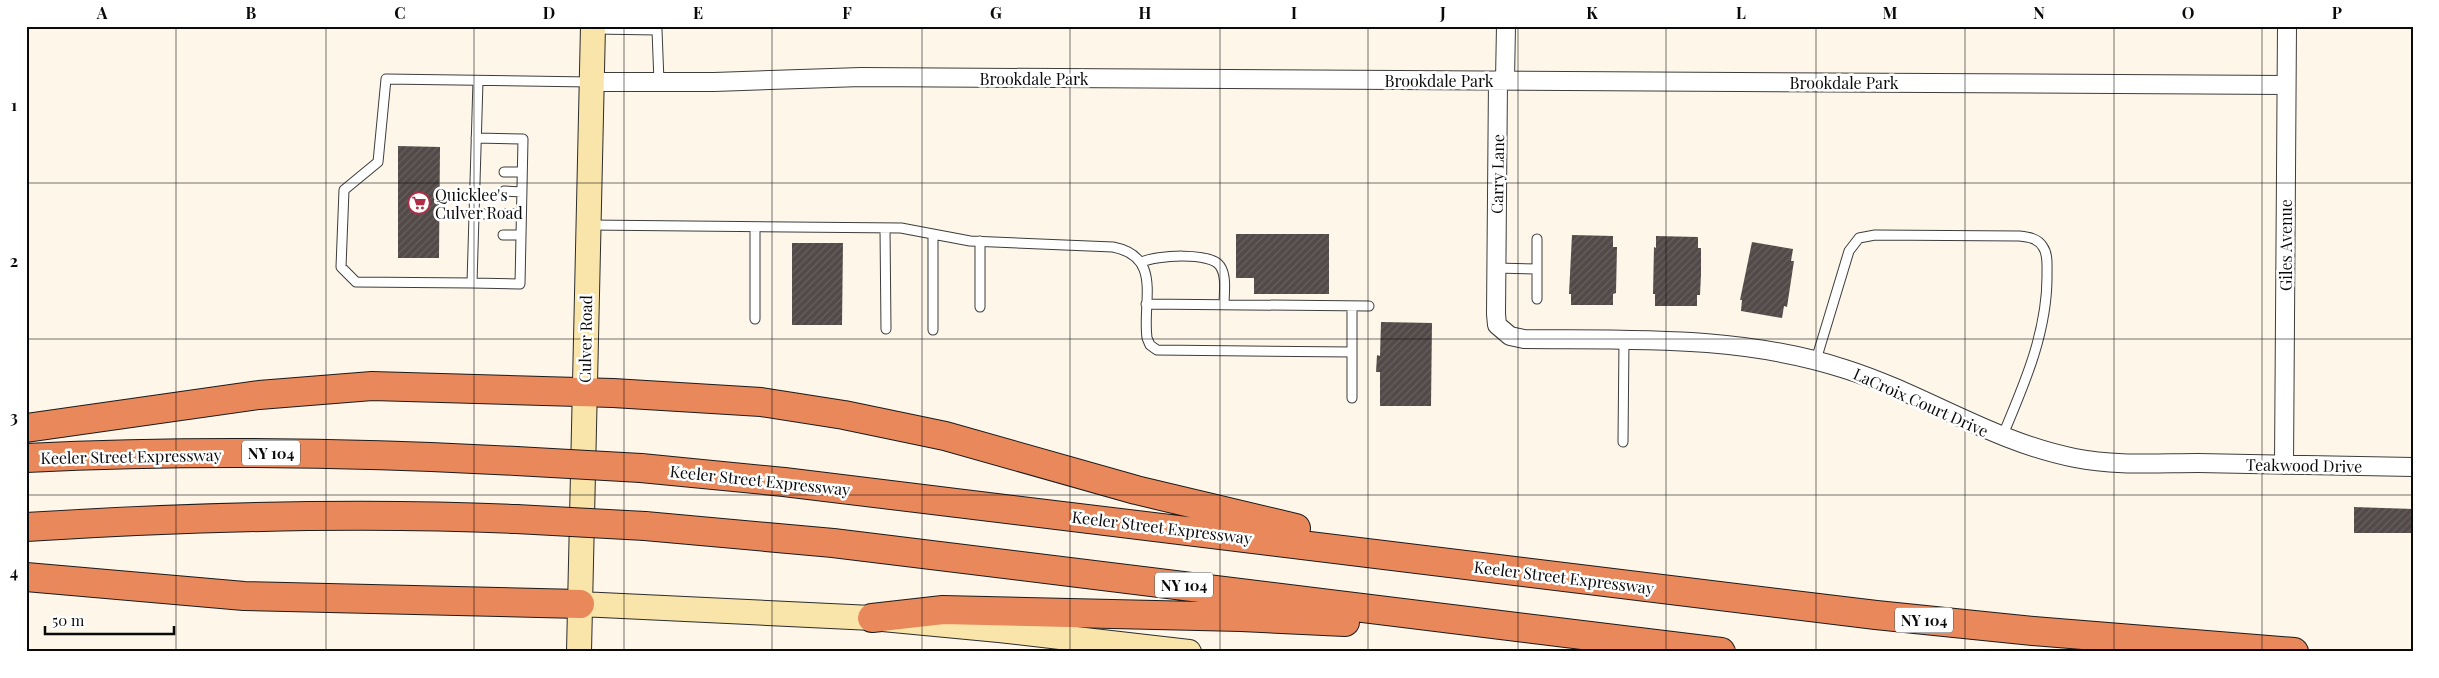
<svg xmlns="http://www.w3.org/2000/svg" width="2439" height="678" font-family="'Playfair Display',serif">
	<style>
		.building { fill: url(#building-hatch) }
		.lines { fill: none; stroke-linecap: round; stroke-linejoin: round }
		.service-casing { stroke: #3d3d3d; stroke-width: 11 }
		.minor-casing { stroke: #3d3d3d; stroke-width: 20 }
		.secondary-casing { stroke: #2c2c2c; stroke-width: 26 }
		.motorway-casing { stroke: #1b1b1b; stroke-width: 30 }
		.service { stroke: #fff; stroke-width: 9 }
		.minor { stroke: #fff; stroke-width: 18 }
		.secondary { stroke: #f9e4a9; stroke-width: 24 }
		.motorway { stroke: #e9885b; stroke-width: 28 }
		.motorway-bridge-casing { stroke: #1b1b1b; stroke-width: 30; stroke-linecap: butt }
		.motorway-bridge { stroke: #e9885b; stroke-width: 28 }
		.grid { fill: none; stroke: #0a0a0a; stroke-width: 1; stroke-opacity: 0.55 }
		.labels { text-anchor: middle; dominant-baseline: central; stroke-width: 5; stroke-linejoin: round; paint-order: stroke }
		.shield { fill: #fff; stroke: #545454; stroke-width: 1 }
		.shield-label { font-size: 15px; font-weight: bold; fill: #0a0a0a }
		.street-label { font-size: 16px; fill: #0a0a0a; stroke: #fff }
		.poi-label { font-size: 16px; fill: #0a0a0a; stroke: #fff; text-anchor: start }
		.neatline { fill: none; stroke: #0a0a0a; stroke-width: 2 }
		.grid-label { font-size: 16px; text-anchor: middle; font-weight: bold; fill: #0a0a0a }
	</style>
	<defs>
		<pattern id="building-hatch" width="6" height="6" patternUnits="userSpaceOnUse" patternTransform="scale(1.25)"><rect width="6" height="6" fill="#524a48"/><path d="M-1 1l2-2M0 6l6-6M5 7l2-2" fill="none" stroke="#66605e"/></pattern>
	</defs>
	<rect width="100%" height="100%" fill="#fdf6e9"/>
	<!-- building -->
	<path class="building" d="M398,146l42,1 -1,111h-41z
		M1236,234h93v60h-75v-16h-18z
		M1572,235l41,1v11h4l-1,46 -3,1v11h-42v-11h-2z
		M1656,236l42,1v11h3v26l-1,21h-3v11h-42v-12h-2l1,-47 2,1z
		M1752,242l41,7 -2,12h3l-7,46 -3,-1 -2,12 -41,-7 1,-11h-2z
		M792,243h51l-1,82h-50z
		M1381,322l51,1 -1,83h-51v-34h-4l1,-17 3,1z
		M2354,507l59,2v24h-59z"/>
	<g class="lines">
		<!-- service casing -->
		<g class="service-casing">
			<path id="service" d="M595,29l62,1 2,52
				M478,81l-6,202 -116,-1 -15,-15 3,-77 34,-28 8,-83 204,3
				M504,172h18
				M504,191l18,1
				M474,213l11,1
				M504,214h17
				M589,225l312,3 69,13 143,6c50,10 29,54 34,91l3,7 7,5 195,2
				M885,228l1,101
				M933,234v96
				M503,235h18
				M1142,262c14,-7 69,-10 78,4 7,10 4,27 4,39
				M1495,268l42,1
				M472,283l48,1 3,-145 -47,-1
				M1537,299v-60
				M1146,304l223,2
				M1352,306v92
				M980,307v-66
				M755,319v-92
				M1816,360l33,-109 10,-13 16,-3 144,1c9,1 19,2 24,11 5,7 4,18 4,26 1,58 -23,112 -45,164
				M1623,442l1,-102"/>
		</g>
		<!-- minor casing -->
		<g class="minor-casing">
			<path id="minor" d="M1498,80l-2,234 1,11 13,11 14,3c108,1 217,-4 321,30 79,25 148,73 230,89 40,8 82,5 123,5 72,1 143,3 215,4
				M1505,80l1,-54
				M593,82h121l147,-5 1425,8
				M2284,465l3,-439"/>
		</g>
		<!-- secondary casing -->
		<g class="secondary-casing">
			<path id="secondary" d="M580,604l292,14 127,12 190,22
				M579,652l14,-626"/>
		</g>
		<!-- motorway casing -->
		<g class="motorway-casing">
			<path id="motorway" d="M26,428l233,-33 113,-9 241,7 148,9 83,13 101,21 191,54 160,38
				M26,458c163,-8 327,-6 490,3
				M641,468l143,14 1092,133 157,16 261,21
				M645,526l188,17 888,109
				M26,527c163,-10 327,-15 490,-8
				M26,577l218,19 336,8
				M872,618l71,-8 298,7 104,5"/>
		</g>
		<!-- service -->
		<use href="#service" class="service"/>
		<!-- minor -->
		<use href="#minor" class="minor"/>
		<!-- secondary -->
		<use href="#secondary" class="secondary"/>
		<!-- motorway -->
		<use href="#motorway" class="motorway"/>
		<!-- motorway-bridge casing -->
		<g class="motorway-bridge-casing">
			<path id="motorway-bridge" d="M516,461l125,7
				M516,519l129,7"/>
		</g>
		<!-- motorway-bridge -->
		<use href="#motorway-bridge" class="motorway-bridge"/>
	</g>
	<!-- grid -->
	<path class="grid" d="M176,26v626M326,26v626M474,26v626M624,26v626M772,26v626M922,26v626M1070,26v626M1220,26v626M1368,26v626M1518,26v626M1666,26v626M1816,26v626M1965,26v626M2114,26v626M2262,26v626M26,183h2387M26,339h2387M26,495h2387"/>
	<!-- icons -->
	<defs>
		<g id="supermarket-ring" transform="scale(1.125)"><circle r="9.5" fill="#fff" stroke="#af2e46" stroke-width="1.5"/><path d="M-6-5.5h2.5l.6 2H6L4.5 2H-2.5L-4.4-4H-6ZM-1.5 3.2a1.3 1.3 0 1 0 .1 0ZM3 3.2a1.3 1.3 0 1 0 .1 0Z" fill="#af2e46"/></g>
	</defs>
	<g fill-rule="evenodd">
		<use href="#supermarket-ring" x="419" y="203"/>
	</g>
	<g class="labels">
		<!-- shield labels -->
		<g class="shield">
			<rect x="242" y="440.5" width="58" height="25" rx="4"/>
			<rect x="1155" y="572.5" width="58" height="25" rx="4"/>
			<rect x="1895" y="607.5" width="58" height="25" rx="4"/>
		</g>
		<g class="shield-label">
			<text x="271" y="453">NY 104</text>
			<text x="1184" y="585">NY 104</text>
			<text x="1924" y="620">NY 104</text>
		</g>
		<!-- street labels -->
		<g class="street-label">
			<text x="1034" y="78">Brookdale Park</text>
			<text x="1439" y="80">Brookdale Park</text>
			<text x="1844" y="82">Brookdale Park</text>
			<text transform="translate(1497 174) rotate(-89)">Carry Lane</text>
			<text transform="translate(2285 245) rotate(-90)">Giles Avenue</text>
			<text transform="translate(585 339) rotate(-89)">Culver Road</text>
			<text transform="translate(1921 402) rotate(24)">LaCroix Court Drive</text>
			<text transform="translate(131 456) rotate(-1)">Keeler Street Expressway</text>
			<text transform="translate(2304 465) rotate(1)">Teakwood Drive</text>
			<text transform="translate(760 480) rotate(6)">Keeler Street Expressway</text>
			<text transform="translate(1162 527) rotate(7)">Keeler Street Expressway</text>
			<text transform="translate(1564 577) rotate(7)">Keeler Street Expressway</text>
		</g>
		<!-- poi labels -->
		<g class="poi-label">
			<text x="435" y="194">Quicklee's<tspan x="435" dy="18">Culver Road</tspan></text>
		</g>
	</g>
	<!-- border -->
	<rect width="2439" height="678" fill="none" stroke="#ffffff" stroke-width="55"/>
	<!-- scale -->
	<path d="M45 626v8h129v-8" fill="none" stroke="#0a0a0a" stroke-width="2.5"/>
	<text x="52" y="626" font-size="15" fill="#0a0a0a" stroke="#ffffff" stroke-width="4" paint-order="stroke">50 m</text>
	<rect x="28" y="28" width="2384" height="622" class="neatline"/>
	<g class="grid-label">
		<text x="102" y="19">A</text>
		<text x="251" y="19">B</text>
		<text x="400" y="19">C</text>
		<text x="549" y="19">D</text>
		<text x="698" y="19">E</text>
		<text x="847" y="19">F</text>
		<text x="996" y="19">G</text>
		<text x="1145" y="19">H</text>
		<text x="1294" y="19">I</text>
		<text x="1443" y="19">J</text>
		<text x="1592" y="19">K</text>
		<text x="1741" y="19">L</text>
		<text x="1890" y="19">M</text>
		<text x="2039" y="19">N</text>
		<text x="2188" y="19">O</text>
		<text x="2337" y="19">P</text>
		<text x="14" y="111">1</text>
		<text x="14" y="267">2</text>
		<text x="14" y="423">3</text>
		<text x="14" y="578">4</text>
	</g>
</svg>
